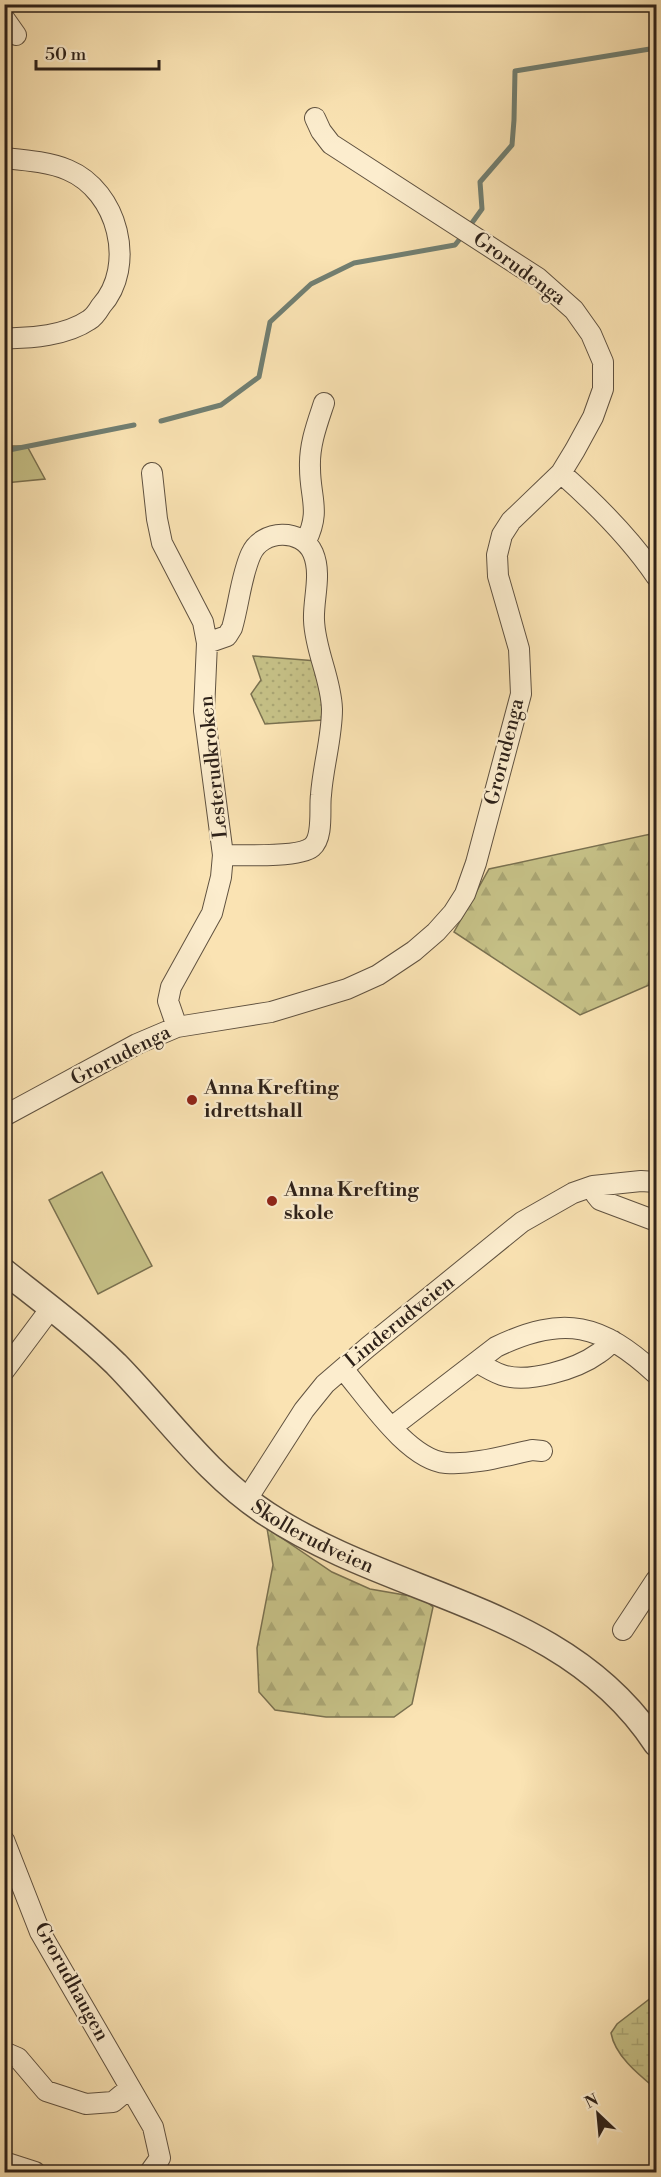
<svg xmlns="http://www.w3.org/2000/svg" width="661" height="2177" font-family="'Libre Bodoni',serif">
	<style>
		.grass { fill: #c6c187; stroke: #7a7150; stroke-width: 1.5 }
		.forest { fill: url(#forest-firs); stroke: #7a7150; stroke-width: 1.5 }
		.wetland { fill: url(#wetland-marsh); stroke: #7a7150; stroke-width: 1.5 }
		.park { fill: url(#park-dots); stroke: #7a7150; stroke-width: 1.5 }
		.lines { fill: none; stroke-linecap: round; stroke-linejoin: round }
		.stream { stroke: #717f72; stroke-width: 5 }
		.minor-casing { stroke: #605240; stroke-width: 22 }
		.tertiary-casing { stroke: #605240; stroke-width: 27 }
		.minor { stroke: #fcedce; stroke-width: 20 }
		.tertiary { stroke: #fcedce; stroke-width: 24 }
		.poi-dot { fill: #8f2418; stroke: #fcedce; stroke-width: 2 }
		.labels { text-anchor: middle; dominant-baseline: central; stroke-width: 4.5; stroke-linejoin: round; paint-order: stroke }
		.street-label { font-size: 20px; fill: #2d2119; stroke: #fcedce }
		.poi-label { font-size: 20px; font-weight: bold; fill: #2d2119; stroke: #fcedce; text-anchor: start }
	</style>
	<defs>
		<pattern id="forest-firs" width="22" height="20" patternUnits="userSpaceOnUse" patternTransform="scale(1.5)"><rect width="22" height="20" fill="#c6c187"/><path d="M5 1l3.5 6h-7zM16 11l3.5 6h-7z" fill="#aaa674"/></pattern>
		<pattern id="wetland-marsh" width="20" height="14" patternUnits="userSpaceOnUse" patternTransform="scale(1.5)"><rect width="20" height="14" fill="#c6c187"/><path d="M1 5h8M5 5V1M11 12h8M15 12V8" fill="none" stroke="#aaa674"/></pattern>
		<pattern id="park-dots" width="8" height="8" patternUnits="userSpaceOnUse" patternTransform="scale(1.5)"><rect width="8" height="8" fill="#c6c187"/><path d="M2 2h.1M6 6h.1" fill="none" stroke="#aaa674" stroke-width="1.8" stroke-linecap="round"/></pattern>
	</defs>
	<rect width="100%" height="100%" fill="#fae3b3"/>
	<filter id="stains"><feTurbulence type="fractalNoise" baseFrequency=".00333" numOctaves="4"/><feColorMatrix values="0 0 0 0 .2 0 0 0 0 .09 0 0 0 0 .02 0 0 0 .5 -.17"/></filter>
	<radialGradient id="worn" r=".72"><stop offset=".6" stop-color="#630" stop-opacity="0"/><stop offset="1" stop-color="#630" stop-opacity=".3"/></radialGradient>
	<!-- grass -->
	<path class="grass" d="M5,446h22l18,33 -40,4z
		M102,1172l50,94 -54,28 -49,-94z"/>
	<!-- forest -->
	<path class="forest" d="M656,778v204l-76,33 -126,-83 35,-63 162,-35 2,-54z
		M267,1528l65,44 38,17 52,9 11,9 -21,97 -18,13h-68l-51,-7 -16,-18 -2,-44 16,-83z"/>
	<!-- wetland -->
	<path class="wetland" d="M656,1994v95c-17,-14 -41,-33 -45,-56l6,-9z"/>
	<!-- park -->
	<path class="park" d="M253,656l64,5 8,28 -2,31 -58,4 -14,-30 10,-14z"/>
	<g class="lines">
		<!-- stream -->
		<path class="stream" d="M469,227l13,-18 -2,-27 32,-37 2,-25 1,-49 141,-23
			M161,421l60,-16 38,-28 11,-55 41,-38 43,-21 101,-18 8,-10
			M4,451l130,-26"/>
		<!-- minor casing -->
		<g class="minor-casing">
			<path id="minor" d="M4,18l12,17
				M4,158c20,2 46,4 64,12 50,21 69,96 33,136 -3,5 -7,11 -12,14 -22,15 -58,19 -85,18
				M152,473l5,46 5,24 41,79 4,21 -3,68 19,144 -2,22 -9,36 -41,74 -3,14 9,26
				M561,473c34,30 69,65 95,103
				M306,541c15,-30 4,-43 4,-73 -1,-23 7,-44 14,-65
				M207,643l20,-7 5,-8c7,-24 9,-52 19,-74 11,-25 51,-26 62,-1 9,21 0,46 1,67 1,31 17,58 18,89 0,29 -9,57 -11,86 -2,13 3,42 -9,52 -13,11 -71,8 -89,8
				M4,1116l133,-72 40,-17 94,-15 76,-23 31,-14 36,-24 22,-19 17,-19 12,-19 11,-31 45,-169 -2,-45 -21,-73 -1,-21 5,-20 9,-14 50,-48 14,-23 18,-33 10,-28v-27l-12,-28 -17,-24 -36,-32 -207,-134 -10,-13 -6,-13
				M593,1186l3,9 4,5 56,21
				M477,1362c8,5 16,10 25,13 26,9 75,-6 97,-22 5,-3 10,-8 14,-12
				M343,1369c24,28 65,91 103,94 28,2 58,-7 86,-13l10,1
				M4,1371l47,-63
				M392,1427l104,-80c68,-33 106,-23 160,27
				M247,1499l57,-89 21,-26 43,-37 154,-125 51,-29 20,-7 48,-5 15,1
				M623,1630l33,-50
				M4,1840l36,92 113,195 7,31 -10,14
				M4,2052l14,6 28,33 40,13 27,-2 17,-14
				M4,2162l31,10"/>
		</g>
		<!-- tertiary casing -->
		<g class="tertiary-casing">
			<g id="tertiary">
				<path id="s1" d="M4,1271c38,30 77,59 112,93 49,50 91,111 151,150 127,84 299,92 389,230"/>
			</g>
		</g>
		<!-- minor -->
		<use href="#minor" class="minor"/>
		<!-- tertiary -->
		<use href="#tertiary" class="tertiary"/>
	</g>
	<!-- markers -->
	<g class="poi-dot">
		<circle cx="192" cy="1100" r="6"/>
		<circle cx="272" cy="1201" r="6"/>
	</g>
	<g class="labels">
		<!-- street labels -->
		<g class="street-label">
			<text transform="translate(519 269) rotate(36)">Grorudenga</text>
			<text transform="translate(505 752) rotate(-76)">Grorudenga</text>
			<text transform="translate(214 767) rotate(-96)">Lesterudkroken</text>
			<text transform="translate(121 1056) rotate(-27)">Grorudenga</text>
			<text transform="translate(400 1322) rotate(-39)">Linderudveien</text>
			<text stroke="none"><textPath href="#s1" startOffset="410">Skollerudveien</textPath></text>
			<text transform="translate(71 1982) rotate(61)">Grorudhaugen</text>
		</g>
		<!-- poi labels -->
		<g class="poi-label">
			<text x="204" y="1088">Anna Krefting<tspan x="204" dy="23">idrettshall</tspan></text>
			<text x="284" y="1190">Anna Krefting<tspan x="284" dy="23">skole</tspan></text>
		</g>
	</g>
	<!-- margin -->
	<rect width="661" height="2177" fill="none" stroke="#fae3b3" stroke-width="24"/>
	<rect x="6" y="6" width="649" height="2165" fill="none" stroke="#2d2119" stroke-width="3"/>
	<rect x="12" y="12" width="637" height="2153" fill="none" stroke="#2d2119" stroke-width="1.5"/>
	<!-- north arrow -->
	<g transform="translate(598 2114) rotate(334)" stroke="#fcedce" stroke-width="4.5" paint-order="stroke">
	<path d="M0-4.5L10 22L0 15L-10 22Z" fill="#2d2119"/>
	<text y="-9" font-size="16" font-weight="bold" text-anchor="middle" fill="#2d2119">N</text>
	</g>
	<!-- scale -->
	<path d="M36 60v9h123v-9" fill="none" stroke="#2d2119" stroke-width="3"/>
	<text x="45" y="60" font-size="18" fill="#2d2119" stroke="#fcedce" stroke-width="4.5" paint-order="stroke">50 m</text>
	<rect width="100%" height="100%" filter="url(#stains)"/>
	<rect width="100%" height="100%" fill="url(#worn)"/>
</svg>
